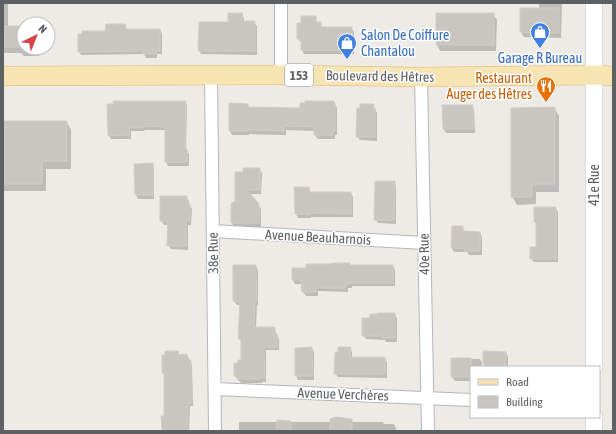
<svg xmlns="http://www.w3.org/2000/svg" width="616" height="434" font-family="'Asap Condensed',sans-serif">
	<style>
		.shadow { fill: #0003 }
		.building { fill: #c9c6c2; stroke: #d2ccc5 }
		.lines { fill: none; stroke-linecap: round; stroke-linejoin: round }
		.street-casing { stroke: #b3b6b9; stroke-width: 14 }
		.secondary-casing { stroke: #b2b5b9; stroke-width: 18 }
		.primary-casing { stroke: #e2b56a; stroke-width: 20 }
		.street { stroke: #fff; stroke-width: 12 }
		.secondary { stroke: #fff; stroke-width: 17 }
		.primary { stroke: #f6e4b2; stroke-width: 19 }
		.labels { text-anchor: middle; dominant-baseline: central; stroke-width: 3; stroke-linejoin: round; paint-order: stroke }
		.shield { fill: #fff; stroke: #8e9092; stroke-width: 1 }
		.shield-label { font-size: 13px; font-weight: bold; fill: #5d6164 }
		.shop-label { font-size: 14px; fill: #366cbe; stroke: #fff; text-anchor: start }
		.street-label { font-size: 14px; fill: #5d6164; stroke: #fff }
		.food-label { font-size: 14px; fill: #c56008; stroke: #fff; text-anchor: end }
	</style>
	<rect width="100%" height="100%" fill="#eeebe6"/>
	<!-- shadow -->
	<path class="shadow" d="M3,3h5v24h16v21h15v8h-15l-3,-3h-18z
		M539,3h23l-1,35 -37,-1 -3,-5 18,-23z
		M242,14l2,4v4h10l3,4v29l-56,-1 -2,-4 30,-27z
		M437,14h56l4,6 -1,31h-56l-3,-6z
		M315,17l2,6h3l2,5h29l3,4v22h-50l-2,-4v-7l-4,-4v-15z
		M124,25l3,5h33l2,4v20h-5v4h-11l-2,-4 -63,1 -2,-4 26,-19z
		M185,102l2,4 -1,43 3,5v12h-21l-2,-4v-32h-21l-1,1h-13v8h-20l-2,-4z
		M334,102l3,6v27h-2v4h-17l-3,-4v-4l-29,-1v5l-37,-1v1h-17l-2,-4 17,-26 2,3 52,1z
		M373,105l4,8v28l-17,-1 -3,-4z
		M472,106l2,4 1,23h-29l-2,-4z
		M554,108l5,8v76h-23v12l-19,1 -5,-9z
		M3,122h64l4,8v39h-25v22h-43z
		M152,164l2,4v31h-16l-2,-4z
		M259,169l3,4 -1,21h-12l12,15v18h-27l-2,-4 4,-22z
		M394,182l2,4v38l-18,-1 -3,-4z
		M295,188h14l2,5h40l2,4v20h-42v1h-13l-2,-4z
		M186,197l3,4v4l3,4 -1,16h-3v25l-17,-1 -3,-4 1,-20h-5l-3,-5z
		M556,208l2,4v50h-24l-3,-4 6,-10v-22l-2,-4z
		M453,227h10l2,5 15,1 2,4v18h-13l-2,-3h-13l-2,-4z
		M350,264l1,2h42l2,4v16h-43v2h-4v4l-30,-1v5h-12l-3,-4v-8h-8l-2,-4 14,-11z
		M234,266h22l2,4v35h-1l-1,23h18l5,11v11h-13v32h-4v1h-21l-6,-7 4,-12 3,-3v-19l-3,-4 2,-33h-4l-3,-4z
		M394,314l3,4v24h-11l-1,-2 -19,-1 -3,-4 8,-16z
		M312,348l2,4v28h-16l-2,-4z
		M350,348l2,4v6h32l3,4v16l-49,-1 -3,-4 4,-20z
		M178,352l2,3h7l5,10 1,41h-3l-1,25h-26l2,-14v-41l-2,-4z
		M484,353h22l2,4v10h-23l-1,-3z
		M452,359h28l2,4v4h-11v14h-16l-3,-4z
		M351,420l1,2h31l1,2h10l3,7h-158v-9h92z"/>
	<!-- building -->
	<path class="building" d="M520,8h39v25l-39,-1z
		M228,13h14l1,8h12v30h-57l1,-29h29z
		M436,13h58v32h-58z
		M301,16h15v6h5v5h31v23h-51v-11h-4v-16h4z
		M106,24h19l1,5h34v22h-4v3h-13v-3l-65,1v-18h4v-3h23z
		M3,26h21v21h-21z
		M113,101h73l-1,48h2v13h-22v-35l-22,-1v2l-14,-1v8l-21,1 -1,-32h6z
		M305,101h29l1,2v28h-2v4h-19v-8l-30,-1v5l-36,-1v1h-19v-28l19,1v3l52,1v-5h5z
		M360,104h14l-1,4h2v29h-19l1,-29h3z
		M442,105h31v24h-30z
		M555,107v77h-23v13h-21v-89z
		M3,121h64v40h-25v23h-39z
		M153,163v32h-18l-1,-31z
		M243,168h17v22h-13l12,14v19h-28v-19l4,-3v-29h8z
		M375,181h20l-1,39h-20z
		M294,187h15v5h42v22l-41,-1v2l-15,-1z
		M160,196h27v8h3v17h-4v25h-19l1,-25h-8z
		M534,207h22v52h-26v-12h6v-25h-2z
		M452,226h11v5l17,1v19h-15v-2l-14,-1z
		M332,263h18v2h43v18h-43v1h-4v4h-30v4h-14l-1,-12h-9v-12h14v-4h26z
		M233,265h23l1,36h-2l-1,26h21v7h2v13h-13l1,31h-5v1h-23v-3h-3v-13h4v-3h3v-21h-3l2,-38h-7z
		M377,313h18v25h-13v-2h-20v-18h8v-4h7z
		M312,347l1,29h-18v-28z
		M338,347h13l-1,10h35v17h-51l1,-22h3z
		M165,351h13l1,4 8,-1v6h4v43h-3l-1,28h-25l-1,-15h3v-43h-2v-18h3z
		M483,351l23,1v13l-23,-1z
		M451,358h20v19h-20z
		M336,417l16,2v12h-22v-12z
		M277,420l14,1v10h-15z"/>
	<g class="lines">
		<!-- street casing -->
		<g class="street-casing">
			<path id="street" d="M211,75l4,356
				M281,75v-72
				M421,77l7,354
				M213,231l211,12
				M215,389l256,11"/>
		</g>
		<!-- secondary casing -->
		<g class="secondary-casing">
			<path id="secondary" d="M594,367v-364
				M594,431v-14"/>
		</g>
		<!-- primary casing -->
		<g class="primary-casing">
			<path id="primary" d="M3,76l278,-1 140,2 174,-2 18,1"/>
		</g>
		<!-- street -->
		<use href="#street" class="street"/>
		<!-- secondary -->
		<use href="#secondary" class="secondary"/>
		<!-- primary -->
		<use href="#primary" class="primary"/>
	</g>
	<!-- icons -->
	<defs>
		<g id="shop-pin" transform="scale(1)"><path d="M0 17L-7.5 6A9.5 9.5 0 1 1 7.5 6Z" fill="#3f7fe0" stroke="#fff"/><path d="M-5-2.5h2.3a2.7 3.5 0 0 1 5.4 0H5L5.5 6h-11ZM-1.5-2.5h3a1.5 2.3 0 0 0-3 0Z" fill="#fff"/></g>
		<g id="restaurant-pin" transform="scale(1)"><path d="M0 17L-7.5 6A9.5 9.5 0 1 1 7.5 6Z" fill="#e8710a" stroke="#fff"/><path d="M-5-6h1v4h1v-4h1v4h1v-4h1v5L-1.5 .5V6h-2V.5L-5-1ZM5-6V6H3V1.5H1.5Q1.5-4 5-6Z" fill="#fff"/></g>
	</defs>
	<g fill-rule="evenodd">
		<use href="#shop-pin" x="540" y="32"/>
		<use href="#shop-pin" x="347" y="43"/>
		<use href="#restaurant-pin" x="546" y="86"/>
	</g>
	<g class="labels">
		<!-- shield labels -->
		<rect class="shield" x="285" y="64" width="28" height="22" rx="3"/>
		<g class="shield-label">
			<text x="299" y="75">153</text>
		</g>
		<!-- shop labels -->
		<g class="shop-label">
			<text x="361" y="35">Salon De Coiffure<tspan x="361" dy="16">Chantalou</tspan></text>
			<text x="540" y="58" text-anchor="middle">Garage R Bureau</text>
		</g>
		<!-- street labels -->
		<g class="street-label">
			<text transform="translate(380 76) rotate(1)">Boulevard des Hêtres</text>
			<text transform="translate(594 185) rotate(-90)">41e Rue</text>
			<text transform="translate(318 237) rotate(3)">Avenue Beauharnois</text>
			<text transform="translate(213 253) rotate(-91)">38e Rue</text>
			<text transform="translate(424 254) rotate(-91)">40e Rue</text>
			<text transform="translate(343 394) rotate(2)">Avenue Verchères</text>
		</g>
		<!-- food labels -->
		<g class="food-label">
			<text x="532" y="78">Restaurant<tspan x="532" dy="16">Auger des Hêtres</tspan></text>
		</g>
	</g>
	<!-- border -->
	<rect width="616" height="434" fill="none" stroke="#5d6164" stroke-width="8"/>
	<!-- legend -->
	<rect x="470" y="366" width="130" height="52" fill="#ffffff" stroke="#bec0c1"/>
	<rect x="478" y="379" width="20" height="6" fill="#f6e4b2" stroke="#bec0c1"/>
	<text x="506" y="386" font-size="12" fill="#5d6164">Road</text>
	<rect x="478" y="396" width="20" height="12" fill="#c9c6c2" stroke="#bec0c1"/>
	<text x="506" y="406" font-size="12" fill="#5d6164">Building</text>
	<!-- north arrow -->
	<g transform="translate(36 36) rotate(43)"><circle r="19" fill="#ffffff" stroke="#bec0c1"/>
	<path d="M0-3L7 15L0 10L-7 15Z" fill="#d74346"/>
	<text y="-6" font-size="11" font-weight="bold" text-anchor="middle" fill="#5d6164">N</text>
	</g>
</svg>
